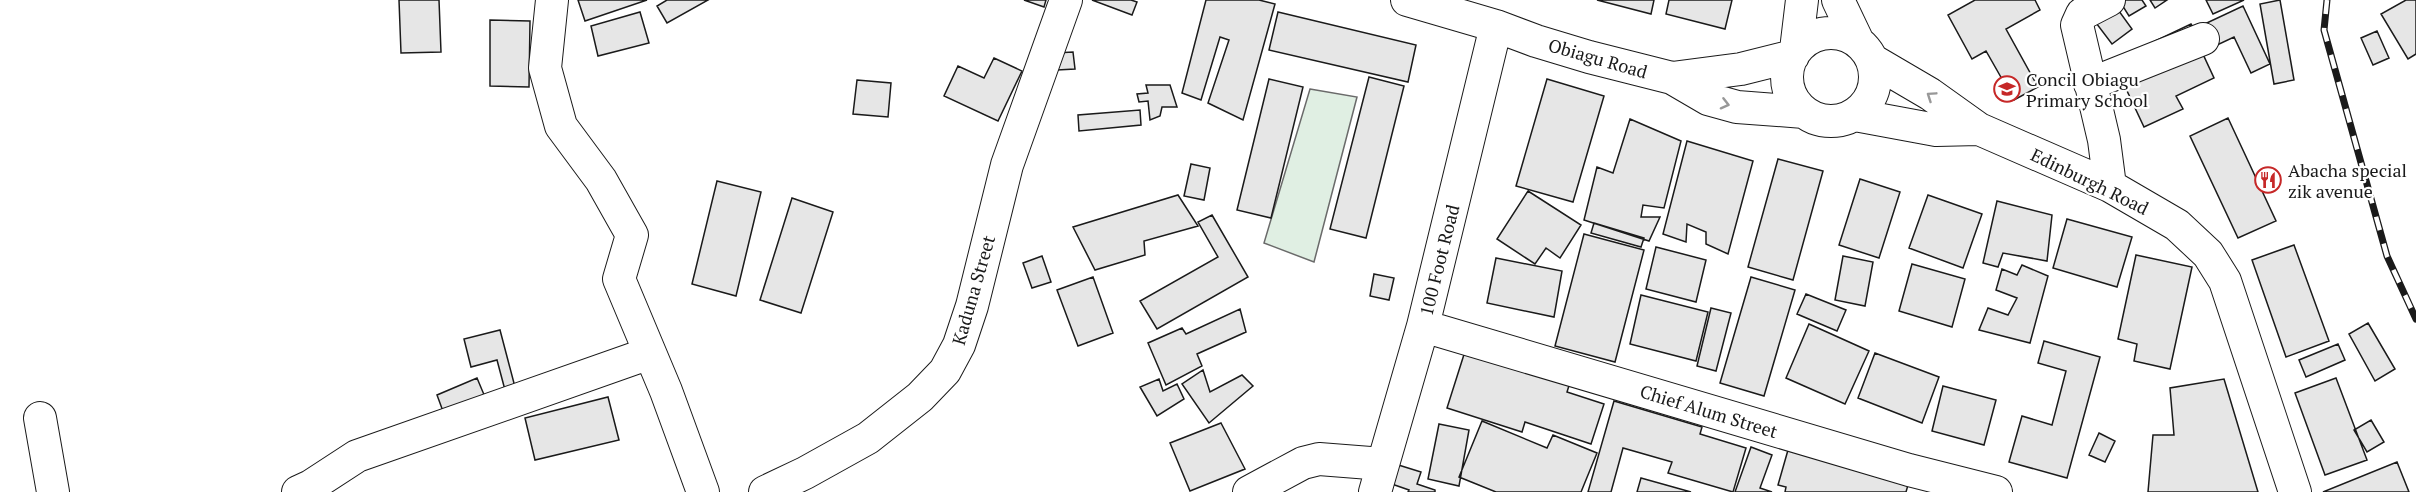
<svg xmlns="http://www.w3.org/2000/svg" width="2416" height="492" font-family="'PT Serif',serif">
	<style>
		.green { fill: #e0efe3; stroke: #6a6a6a; stroke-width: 1.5 }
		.building { fill: #e6e6e6; stroke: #1a1a1a; stroke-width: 1.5 }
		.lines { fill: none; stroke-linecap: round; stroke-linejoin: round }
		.minor-casing { stroke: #1a1a1a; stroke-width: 34 }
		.minor { stroke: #fff; stroke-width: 32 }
		.rail-casing { stroke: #1a1a1a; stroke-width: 7 }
		.rail { stroke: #fff; stroke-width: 4.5; stroke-dasharray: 14; stroke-linecap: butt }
		.oneway { stroke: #989898 }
		.labels { text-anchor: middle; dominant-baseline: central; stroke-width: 4.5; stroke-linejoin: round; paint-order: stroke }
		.street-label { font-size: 18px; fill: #1a1a1a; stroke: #fff }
		.poi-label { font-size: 18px; fill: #1a1a1a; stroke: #fff; text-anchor: start }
	</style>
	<rect width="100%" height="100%" fill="#fff"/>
	<!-- green -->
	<path class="green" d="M1310,89l47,8 -43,165 -50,-19z"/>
	<!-- building -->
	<path class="building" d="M399,0h40l2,52 -40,1z
		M578,0h69l-62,21z
		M667,0h41l-41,23 -10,-17z
		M1024,0h22l-2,7z
		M1092,0h39l6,2 -5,13z
		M1206,0h53l16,4 -32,116 -35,-17 21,-63 -9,-3 -19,63 -19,-7z
		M1597,0h57l-3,14z
		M1669,0h63l-7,29 -59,-15z
		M1975,0h60l5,10 -34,19 32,58 -24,13 -28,-49 -14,8 -24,-44z
		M2111,0l21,29 -20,15 -22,-29z
		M2119,0h23l4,6 -17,10z
		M2150,0h17l-12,8z
		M2206,0h38l-31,14z
		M2280,0l14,80 -20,4 -14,-80z
		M2406,0h10v54l-8,5 -27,-45z
		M2243,6l27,58 -19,9 -17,-36 -32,15 12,26 -38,18 7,13 -39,18 -31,-66 78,-37 3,5z
		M640,12l9,31 -51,13 -7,-30z
		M1278,12l138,33 -8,37 -139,-32z
		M490,20l40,1 -1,66 -39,-1z
		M2377,31l12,27 -16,7 -12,-27z
		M1073,52l2,17 -18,1 -2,-17z
		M994,58l28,13 -24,50 -54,-25 14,-30 26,12z
		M1369,77l35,9 -38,152 -36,-9z
		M1269,79l34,8 -32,131 -34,-8z
		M1547,79l57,17 -31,106 -57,-16z
		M857,80l34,3 -3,34 -35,-3z
		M1146,85h24l7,22h-15l-2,9 -10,4 -2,-19 -9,1 -2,-8 11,-1z
		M1140,110l1,15 -62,6 -1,-16z
		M2228,118l48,103 -38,17 -48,-102z
		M1630,119l51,22 -17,67 -21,-3 -2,12h19l-11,24 -65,-21 13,-53 16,6z
		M1687,141l66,20 -25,93 -22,-10v-12l-19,-8 -1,18 -23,-8z
		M1778,159l45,12 -30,109 -45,-13z
		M1191,164l19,4 -6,32 -20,-4z
		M1860,179l40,13 -21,66 -40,-13z
		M717,181l44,11 -25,104 -44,-12z
		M1528,191l53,34 -21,33 -14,-10 -11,16 -38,-25z
		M1178,195l20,31 -54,15 1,14 -50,15 -22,-43z
		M1928,195l54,19 -19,54 -54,-20z
		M792,198l41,14 -32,101 -41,-13z
		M1997,201l55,14 -5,46 -44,-8 -5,14 -15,-4z
		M1212,215l36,62 -91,52 -17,-28 78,-44 -20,-35z
		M2067,219l65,18 -15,50 -64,-19z
		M1594,223l50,15 -3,9 -50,-14z
		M1584,234l60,16 -29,112 -60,-16z
		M2294,245l35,96 -43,16 -34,-97z
		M1656,247l50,13 -10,42 -50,-13z
		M2136,255l56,12 -22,102 -36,-8 3,-17 -19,-5z
		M1042,256l9,26 -19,6 -9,-25z
		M1843,256l30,6 -8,44 -30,-6z
		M1496,258l66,13 -8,46 -67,-14z
		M1912,264l53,15 -13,48 -53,-16z
		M2022,265l26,11 -18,67 -51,-13 9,-22 20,7 9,-17 -21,-8 6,-21 15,6z
		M1374,274l20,4 -5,22 -19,-4z
		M1093,277l20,56 -35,13 -21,-56z
		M1751,277l44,13 -31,106 -44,-13z
		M1806,294l40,16 -9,21 -40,-17z
		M1641,295l67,17 -12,49 -66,-17z
		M1711,308l20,5 -15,58 -19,-5z
		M1240,309l6,23 -49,22 5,12 -36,19 -18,-42 34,-15 4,6z
		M2368,323l27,46 -20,12 -26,-47z
		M1809,324l60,27 -24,53 -59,-26z
		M500,330l15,57 -10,3 -8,-30 -26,7 -7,-28z
		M2044,341l56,16 -33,121 -58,-16 13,-46 30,9 14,-54 -28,-8z
		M2338,344l7,16 -39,17 -7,-17z
		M1467,345l104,34 -4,13 37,12 -13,40 -66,-22 -3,10 -75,-24z
		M1875,353l64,24 -17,46 -64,-25z
		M1203,370l7,22 32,-17 11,11 -44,37 -27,-39z
		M477,378l8,19 -41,17 -7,-19z
		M2336,378l31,82 -42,15 -30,-82z
		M1159,379l4,12 14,-7 7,15 -27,17 -17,-29z
		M2224,379l34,113h-110l5,-57h21l-4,-47z
		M1943,386l53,14 -12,45 -52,-14z
		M608,397l11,43 -84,20 -10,-42z
		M1614,401l88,26 -2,7 46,14 -13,44 -65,-19 4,-11 -49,-14 -12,44h-23z
		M2371,420l13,22 -17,10 -13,-22z
		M1482,421l65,27 6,-13 44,18 -16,39h-85l-37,-15z
		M1221,423l24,46 -55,22 -20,-48z
		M1439,424l30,6 -10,56 -31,-7z
		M2099,433l16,8 -10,21 -16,-7z
		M1751,447l21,8 -12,33 12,4h-37z
		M1788,450l120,35 -2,7h-121l1,-5 -8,-2z
		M2397,462l12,30h-86z
		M1392,463l29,9 -4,12 18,6v2h-27l1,-2 -23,-8z
		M1641,478l50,14h-54z"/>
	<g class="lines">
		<!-- minor casing -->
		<g class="minor-casing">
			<path id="minor" d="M552,0l-7,68 16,58 40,54 31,55 -13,44 47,112 37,101
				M1407,0l89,26 40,15 53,16 83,21 69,-9 52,-13
				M1838,0l20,42
				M2109,0l-27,14 -5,11 27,115 6,46
				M1787 77a44 44 0 1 1 88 0a44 44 0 1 1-88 0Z
				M1796,50l6,-50
				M1872,60l58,34 49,35 131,57 67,39 31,29 17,27 70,211
				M1672,78l36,21 29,8 67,5
				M2090,84l113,-45
				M1855,115l81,15 43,-1
				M1423,326l486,144 87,22
				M40,418l13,74
				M298,492l13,-6 46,-30 293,-103
				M765,492l40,-19 63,-35 52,-41 25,-26 14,-26 13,-39 35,-141 59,-165
				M1249,492l54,-29 16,-4 64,5
				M1375,492l48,-166 73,-300"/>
		</g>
		<!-- minor -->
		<use href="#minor" class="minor"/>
		<!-- rail casing -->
		<g class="rail-casing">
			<path id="rail" d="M2327,0l-3,30 63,226 29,63"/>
		</g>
		<!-- rail -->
		<use href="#rail" class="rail"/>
	</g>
	<!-- one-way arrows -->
	<defs><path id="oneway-chevron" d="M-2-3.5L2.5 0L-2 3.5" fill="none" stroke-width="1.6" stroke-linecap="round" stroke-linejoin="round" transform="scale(1.5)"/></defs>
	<g class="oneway">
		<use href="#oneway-chevron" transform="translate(1931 96) rotate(-146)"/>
		<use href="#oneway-chevron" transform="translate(1725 104) rotate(14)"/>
	</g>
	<!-- icons -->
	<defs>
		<g id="school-ring" transform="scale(1.35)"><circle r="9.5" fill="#fff" stroke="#c62828" stroke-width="1.5"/><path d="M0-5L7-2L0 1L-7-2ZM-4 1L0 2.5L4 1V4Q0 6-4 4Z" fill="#c62828"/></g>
		<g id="restaurant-ring" transform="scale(1.35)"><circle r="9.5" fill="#fff" stroke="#c62828" stroke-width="1.5"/><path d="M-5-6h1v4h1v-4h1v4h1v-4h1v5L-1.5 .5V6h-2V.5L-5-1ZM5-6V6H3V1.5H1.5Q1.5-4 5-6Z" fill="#c62828"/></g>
	</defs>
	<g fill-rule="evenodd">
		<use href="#school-ring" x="2007" y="89"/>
		<use href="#restaurant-ring" x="2268" y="180"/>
	</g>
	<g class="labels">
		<!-- street labels -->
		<g class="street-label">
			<text transform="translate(1598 58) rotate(16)">Obiagu Road</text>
			<text transform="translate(2090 181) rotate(26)">Edinburgh Road</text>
			<text transform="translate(1439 260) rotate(-76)">100 Foot Road</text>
			<text transform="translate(973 290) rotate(-74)">Kaduna Street</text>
			<text transform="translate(1709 411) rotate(17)">Chief Alum Street</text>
		</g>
		<!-- poi labels -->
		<g class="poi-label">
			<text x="2026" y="79">Concil Obiagu<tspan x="2026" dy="21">Primary School</tspan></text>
			<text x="2288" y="170">Abacha special<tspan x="2288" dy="21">zik avenue</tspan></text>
		</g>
	</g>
</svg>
